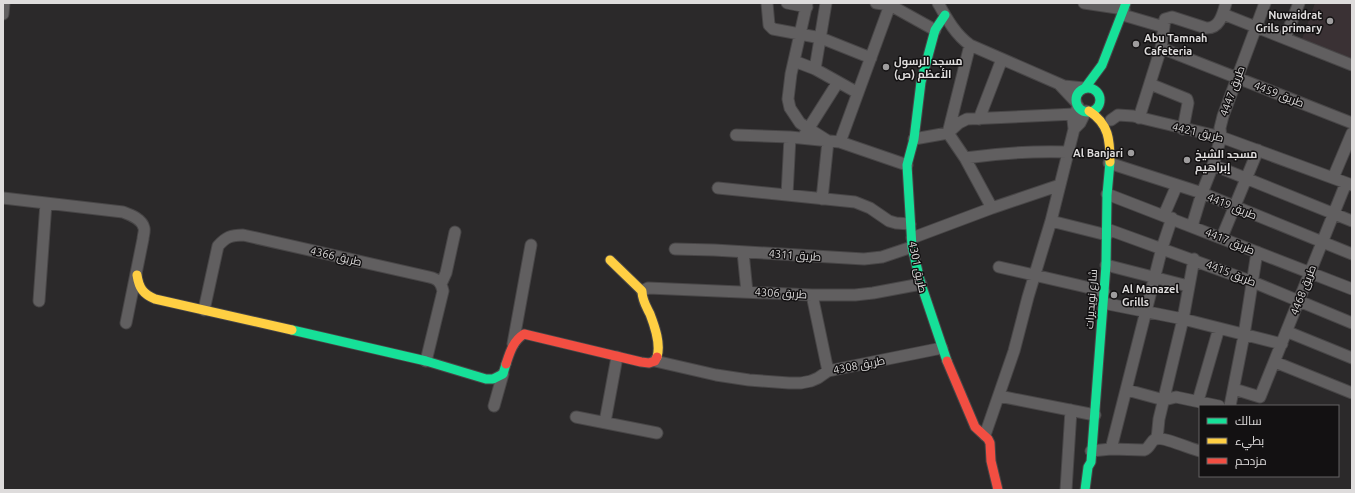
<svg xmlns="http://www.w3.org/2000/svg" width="1355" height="493" font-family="Ubuntu,Cairo,sans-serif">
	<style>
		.built { fill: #3a3134 }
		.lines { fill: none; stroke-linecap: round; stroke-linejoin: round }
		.street-casing { stroke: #484647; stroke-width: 13 }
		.fast-casing { stroke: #484647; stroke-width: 11 }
		.slow-casing { stroke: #484647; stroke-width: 11 }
		.jam-casing { stroke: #484647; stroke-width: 11 }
		.street { stroke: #615f60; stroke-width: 11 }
		.fast { stroke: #16e098; stroke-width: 9 }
		.slow { stroke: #ffcf43; stroke-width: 9 }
		.jam { stroke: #f24e42; stroke-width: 9 }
		.poi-dot { fill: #9f9d9e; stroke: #131112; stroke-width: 1.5 }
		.labels { text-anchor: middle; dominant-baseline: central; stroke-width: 3; stroke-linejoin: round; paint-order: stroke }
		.poi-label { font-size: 11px; font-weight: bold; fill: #dedcdc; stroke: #131112; text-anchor: start }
		.street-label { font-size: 11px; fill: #dedcdc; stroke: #131112 }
	</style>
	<rect width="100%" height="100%" fill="#2b292a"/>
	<!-- built -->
	<path class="built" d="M1315,3h37v57l-50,-21z"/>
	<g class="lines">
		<!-- street casing -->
		<g class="street-casing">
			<path id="street" d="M767,3l2,22 4,4 48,9 50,20
				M787,3l20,4
				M807,3l-16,71 -3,25 2,9 10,15 9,6 19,12 -6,58
				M876,3l14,2 3,-2
				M938,3c9,16 17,31 32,42l94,41 20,2
				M1084,3l40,6
				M3,14l1,-11
				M1223,14l129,51
				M1123,15l41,12
				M1285,38l14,-35
				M970,45l-22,88 17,25 27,50
				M1161,48l191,75
				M794,61l21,8 43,24
				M815,69l11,-66
				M1150,84l37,15 1,4 -5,26
				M1060,85l16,17
				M1139,118l22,-70 4,-29 7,-2 34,11c14,1 17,-15 20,-25
				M979,119l23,-60
				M1111,120l7,-5 15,1 88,21 131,48
				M1074,129l6,-6 6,-12
				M805,134l33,-52
				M736,135l54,2 50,5 67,23
				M914,139l34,-6 11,-10 8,-4 108,-5
				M840,142l50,-137 45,25
				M965,158c34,-5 68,-7 103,-6
				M1109,163l93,30 150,61
				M1213,165l139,56
				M1333,178l19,-45
				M718,188l137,14 15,6 19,13 7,2 14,1
				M1107,194l245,95
				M787,195l3,-58
				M3,198l120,14c8,3 19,7 21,16 1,3 -1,8 -1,11l-17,84
				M1164,215l13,-30
				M1051,221l56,14
				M1192,226l10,-33 11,-28 8,-28 -1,-9 3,-12 42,-113
				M1107,229l146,53 99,41
				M1222,237l36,-87
				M912,238l80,-30 68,-23
				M675,249l39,1 150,9 18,-2 30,-10
				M743,252l4,40
				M1106,265l82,21
				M999,267l87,20 18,5
				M441,284l5,-11 9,-41
				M642,291l6,-3 164,7h43l18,-2 48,-9
				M812,295l16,76
				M39,301l7,-98
				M1103,303l80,16 99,25
				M204,310l14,-64c8,-9 13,-11 25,-11l186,42c9,2 12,5 14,14l-17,70
				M1288,332l64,26
				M513,344l18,-99
				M655,361l61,14 33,5 40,3h12l10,-2 7,-3 10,-7 114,-23
				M1275,362l77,31
				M1234,389l26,8 86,-214
				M1127,390l37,10 12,-3 43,9
				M999,396l96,19
				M1198,401l21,-73
				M494,406l9,-32
				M1230,406l14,-71 13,-83
				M576,417l81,16
				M605,422l12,-65
				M985,435l29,-84 14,-54 23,-76 23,-92 -1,-9 5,-14
				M1157,439l2,-20 24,-100 11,-60
				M1111,449l51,-201 10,-30
				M1091,451l20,-2 33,1c6,-2 6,-8 11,-11 7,-3 36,10 45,12
				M1066,490l5,-80"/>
		</g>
		<!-- fast casing -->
		<g class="fast-casing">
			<path id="fast" d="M945,15l-10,15 -14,52 -7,57 -7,26 5,82 9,37 26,77
				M1085,88l17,-23 24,-62
				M1076 100a12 12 0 1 1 24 0a12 12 0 1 1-24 0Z
				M292,330l134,31 60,18h7l10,-5 3,-10
				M1085,490l3,-23 3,-5 15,-197 1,-70 3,-33"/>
		</g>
		<!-- slow casing -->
		<g class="slow-casing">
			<path id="slow" d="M1089,111c20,13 21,29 21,51
				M610,260l32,31c0,9 4,15 8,23 5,13 11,30 7,43
				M137,275c2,13 6,19 18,24l137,31"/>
		</g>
		<!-- jam casing -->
		<g class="jam-casing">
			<path id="jam" d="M947,361l28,66 13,12 2,4 1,18 7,29
				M506,364c4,-12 7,-23 18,-30l117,28 8,1 6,-2 2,-4"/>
		</g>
		<!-- street -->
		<use href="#street" class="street"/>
		<!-- fast -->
		<use href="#fast" class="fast"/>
		<!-- slow -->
		<use href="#slow" class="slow"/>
		<!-- jam -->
		<use href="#jam" class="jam"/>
	</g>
	<!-- markers -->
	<g class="poi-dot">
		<circle cx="1330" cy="21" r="4"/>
		<circle cx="1136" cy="44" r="4"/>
		<circle cx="886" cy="67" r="4"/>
		<circle cx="1131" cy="153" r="4"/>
		<circle cx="1187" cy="160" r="4"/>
		<circle cx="1114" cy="295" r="4"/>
	</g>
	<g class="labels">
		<!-- poi labels -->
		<g class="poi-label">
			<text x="1322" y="15" text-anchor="end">Nuwaidrat<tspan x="1322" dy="13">Grils primary</tspan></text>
			<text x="1144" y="38">Abu Tamnah<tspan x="1144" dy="13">Cafeteria</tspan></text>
			<text x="894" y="61">مسجد الرسول<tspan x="894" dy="13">الأعظم (ص)</tspan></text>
			<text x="1123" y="153" text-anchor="end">Al Banjari</text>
			<text x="1195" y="154">مسجد الشيخ<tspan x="1195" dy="13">إبراهيم</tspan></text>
			<text x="1122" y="289">Al Manazel<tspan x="1122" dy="13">Grills</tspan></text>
		</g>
		<!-- street labels -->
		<g class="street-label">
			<text transform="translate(1232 91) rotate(-70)">طريق 4447</text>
			<text transform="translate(1279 94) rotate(21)">طريق 4459</text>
			<text transform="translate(1198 132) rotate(13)">طريق 4421</text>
			<text transform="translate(1232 206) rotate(22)">طريق 4419</text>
			<text transform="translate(1230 241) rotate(22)">طريق 4417</text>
			<text transform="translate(795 255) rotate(4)">طريق 4311</text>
			<text transform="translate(336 256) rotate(13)">طريق 4366</text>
			<text transform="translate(918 267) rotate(78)">طريق 4301</text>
			<text transform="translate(1231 273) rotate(21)">طريق 4415</text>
			<text transform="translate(1303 290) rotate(-69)">طريق 4468</text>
			<text transform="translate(781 293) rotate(3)">طريق 4306</text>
			<text transform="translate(1091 299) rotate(-86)">شارع نويديرات</text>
			<text transform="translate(859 365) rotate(-11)">طريق 4308</text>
		</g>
	</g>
	<!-- border -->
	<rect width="1355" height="493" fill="none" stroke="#dedcdc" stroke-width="8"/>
	<!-- legend -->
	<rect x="1199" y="405" width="140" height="72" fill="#131112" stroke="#646263"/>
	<rect x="1207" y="418" width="20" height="6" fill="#16e098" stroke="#646263"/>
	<text x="1235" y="425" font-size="12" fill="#dedcdc">سالك</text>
	<rect x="1207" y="438" width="20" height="6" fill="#ffcf43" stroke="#646263"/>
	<text x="1235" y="445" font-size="12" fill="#dedcdc">بطيء</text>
	<rect x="1207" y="458" width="20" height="6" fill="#f24e42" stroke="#646263"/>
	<text x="1235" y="465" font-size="12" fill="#dedcdc">مزدحم</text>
</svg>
